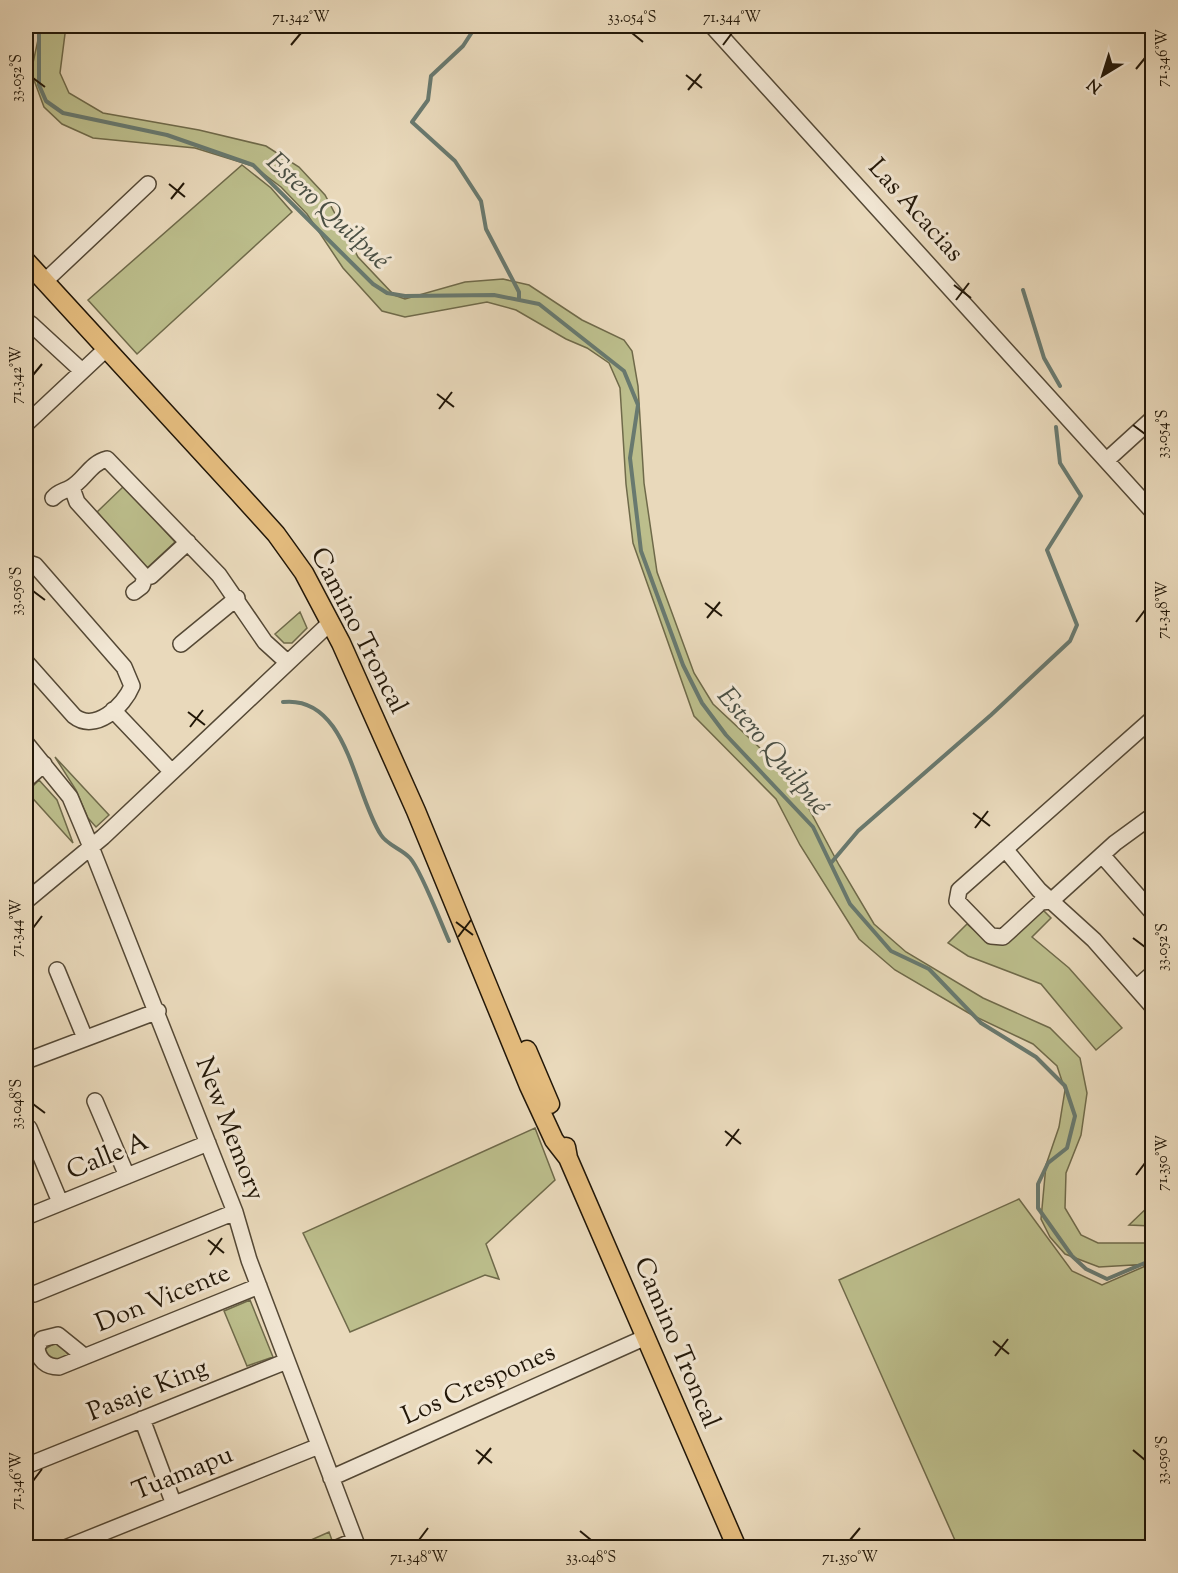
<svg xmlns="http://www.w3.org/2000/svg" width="1178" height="1573" font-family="'Sorts Mill Goudy',serif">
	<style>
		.green { fill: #bcbe8c; stroke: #6f6a4a; stroke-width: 1.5 }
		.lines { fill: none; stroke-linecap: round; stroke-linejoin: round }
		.stream { stroke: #68796f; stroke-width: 4 }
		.minor-casing { stroke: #544835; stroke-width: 18 }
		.major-casing { stroke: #221708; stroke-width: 21 }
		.minor { stroke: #f1e6d3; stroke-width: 15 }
		.major { stroke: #e4bc7e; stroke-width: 18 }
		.ticks { fill: none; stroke: #221708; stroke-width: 2 }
		.labels { text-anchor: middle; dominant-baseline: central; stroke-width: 6; stroke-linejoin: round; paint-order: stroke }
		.street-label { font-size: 26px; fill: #221708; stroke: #f1e6d3 }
		.water-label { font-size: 27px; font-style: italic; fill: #4b5044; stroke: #f1e6d3 }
		.neatline { fill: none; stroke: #221708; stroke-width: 2 }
		.ticks-label { font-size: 15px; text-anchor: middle; fill: #221708 }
	</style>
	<rect width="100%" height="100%" fill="#e9d9bb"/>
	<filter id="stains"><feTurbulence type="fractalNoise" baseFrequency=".00333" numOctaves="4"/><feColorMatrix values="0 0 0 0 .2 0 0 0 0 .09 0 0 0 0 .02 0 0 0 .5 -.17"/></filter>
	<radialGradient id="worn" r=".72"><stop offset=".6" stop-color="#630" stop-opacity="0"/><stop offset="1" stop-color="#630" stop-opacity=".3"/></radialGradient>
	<!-- green -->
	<path class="green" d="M41,26h25l-6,47 9,20 34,20 96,17 67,16 33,21 26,28 33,62 36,38 11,4 60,-17 38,-3 26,6 53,35 42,20 8,11 6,35 6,97 13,89 37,101 19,31 80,75 46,86 35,59 32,28 77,46 67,30 30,30 7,35 -6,42 -15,38 -1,35 16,27 17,8h54v293l-25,11h-169l-119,-267 180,-81 53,72 30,14 48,-21 -51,3 -34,-13 -15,-17 -9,-18 5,-54 13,-38 6,-37 -8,-24 -24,-22 -61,-29 -77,-45 -36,-31 -59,-94 -24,-46 -82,-83 -61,-173 -7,-59 -6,-96 -11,-25 -22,-15 -21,-9 -50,-29 -29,-8 -82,15 -23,-6 -39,-43 -36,-54 -26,-27 -28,-21 -58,-18 -102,-10 -31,-14 -18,-17 -13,-35z
		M242,165l29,23 21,24 -155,142 -49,-54z
		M124,486l51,56 -29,27 -49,-57z
		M300,612l7,16 -15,15h-8l-9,-9z
		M55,757l54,58 -13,12 -8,-9 -12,-28z
		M39,780l18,20 16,43 -46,-51z
		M1042,909l9,9 -19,19 37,31 53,60 -26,22 -55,-66 -73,-28 -20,-13 19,-19 20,17z
		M535,1128l20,52 -69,64 13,35 -14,-4 -135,57 -47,-99z
		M1152,1203v23l-23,-1z
		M250,1300l23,57 -26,9 -23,-55z
		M55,1343l9,4 5,10 -14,4 -8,-4 -2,-8z
		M329,1532l4,11 -11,4 -29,1z"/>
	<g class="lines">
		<!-- stream -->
		<path class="stream" d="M39,26v59l7,16 17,12 104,22 86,30 120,119 14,9 18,3 89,-1 45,9 85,67 14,34 -8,53 11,93 42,114 19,38 24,32 87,92 37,77 41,47 38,18 52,54 55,34 29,29 10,30 -8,32 -19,15 -10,21v24l34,48 14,13 21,10 45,-19
			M476,26l-13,20 -32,30 -3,24 -16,22 43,39 26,40 5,28 33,63v8
			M1023,290l21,68 16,28
			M283,702c65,-7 71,92 98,133 6,10 21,14 29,23 11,12 31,65 39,83
			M831,863l27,-32 133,-116 79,-74 7,-16 -30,-75 34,-54 -21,-33 -4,-36
			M1139,1548l13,-6"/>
		<!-- minor casing -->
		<g class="minor-casing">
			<path id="minor" d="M712,26l440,485
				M44,282l104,-98
				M31,324l51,47
				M26,424l80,-75
				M1108,459l44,-40
				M72,488l5,14 68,75
				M53,498c5,-6 9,-6 17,-10 14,-7 20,-25 37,-29l112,116 46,67 22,20
				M26,562l9,3 89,102 8,19c-8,20 -37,47 -58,30l-48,-54
				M134,592l8,-6 3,-9 6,-1 37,-34
				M181,644l56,-46
				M113,710l58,61
				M1152,719l-193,171 -2,11 34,35 12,1 38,-35 10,-1 64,-58 37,-27
				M26,743l44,54 21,50 144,365 14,48 109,288
				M26,780l18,-16
				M1005,849l34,41 55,50 58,66
				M1102,855l50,57
				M26,901l77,-64 228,-215
				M57,970l28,68
				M1136,988l16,-14
				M26,1061l132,-50
				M95,1101l32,75
				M29,1128l31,74
				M26,1217l182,-74
				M26,1294h8l201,-82
				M84,1356l-26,-21 -16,4 -5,8c1,13 9,20 22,20l200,-81
				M142,1419l31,83
				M26,1466l261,-105
				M331,1478l315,-141
				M65,1548l254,-102
				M337,1548l18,-8"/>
		</g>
		<!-- major casing -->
		<g class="major-casing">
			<path id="major" d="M26,261l212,231 38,42 28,39 37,70 75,168 113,275 25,54 14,18
				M527,1050l23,54
				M566,1147l2,11 169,390"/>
		</g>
		<!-- minor -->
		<use href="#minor" class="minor"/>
		<!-- major -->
		<use href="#major" class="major"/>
	</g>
	<!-- ticks -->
	<path class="ticks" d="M632,33l11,9M291,45l10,-12M723,45l9,-12M1136,69l9,-11M686,75l16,13M33,78l12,9M688,90l13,-16M169,184l16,13M171,199l13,-16M954,285l17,13M956,300l13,-17M33,375l9,-11M437,394l17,13M439,409l13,-17M1133,425l12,9M33,591l12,9M705,603l17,13M707,618l13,-16M1136,622l9,-12M188,712l17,13M190,727l13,-17M973,813l17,13M975,828l13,-17M456,922l17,13M33,928l9,-12M458,937l13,-17M1133,938l12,9M33,1104l12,9M725,1131l16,13M726,1146l13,-17M1136,1175l9,-12M208,1240l16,13M210,1255l12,-17M993,1341l16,13M995,1356l13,-17M476,1450l16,13M1133,1450l12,10M478,1464l13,-16M33,1481l9,-12M580,1531l11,9M419,1540l9,-12M850,1540l10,-12"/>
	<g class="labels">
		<!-- street labels -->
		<g class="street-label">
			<text transform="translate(915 211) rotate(48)">Las Acacias</text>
			<text transform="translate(358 631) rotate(63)">Camino Troncal</text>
			<text transform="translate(229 1129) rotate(69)">New Memory</text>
			<text transform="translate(108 1157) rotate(-22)">Calle A</text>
			<text transform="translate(163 1299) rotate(-22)">Don Vicente</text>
			<text transform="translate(676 1343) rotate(67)">Camino Troncal</text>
			<text transform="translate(479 1385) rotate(-24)">Los Crespones</text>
			<text transform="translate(148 1391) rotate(-22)">Pasaje King</text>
			<text transform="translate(183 1474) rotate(-22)">Tuamapu</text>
		</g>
		<!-- water labels -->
		<g class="water-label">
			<text transform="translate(327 212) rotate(43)">Estero Quilpué</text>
			<text transform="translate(772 752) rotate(50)">Estero Quilpué</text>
		</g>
	</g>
	<!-- margin -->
	<rect width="1178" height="1573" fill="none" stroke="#e9d9bb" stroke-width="66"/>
	<!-- north arrow -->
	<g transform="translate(1103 75) rotate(218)" stroke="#f1e6d3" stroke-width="4.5" paint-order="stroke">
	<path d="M0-4.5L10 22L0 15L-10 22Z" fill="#221708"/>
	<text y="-9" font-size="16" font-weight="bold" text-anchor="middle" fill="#221708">N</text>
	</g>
	<rect x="33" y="33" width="1112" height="1507" class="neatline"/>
	<g class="ticks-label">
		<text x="301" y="22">71.342°W</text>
		<text x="632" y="22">33.054°S</text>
		<text x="732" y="22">71.344°W</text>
		<text transform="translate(1162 58) rotate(-90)" y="5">71.346°W</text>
		<text transform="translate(16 78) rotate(-90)" y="5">33.052°S</text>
		<text transform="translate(16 375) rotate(-90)" y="5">71.342°W</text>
		<text transform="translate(1162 434) rotate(-90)" y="5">33.054°S</text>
		<text transform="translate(16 591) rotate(-90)" y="5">33.050°S</text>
		<text transform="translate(1162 610) rotate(-90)" y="5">71.348°W</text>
		<text transform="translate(16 928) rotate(-90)" y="5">71.344°W</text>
		<text transform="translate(1162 947) rotate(-90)" y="5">33.052°S</text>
		<text transform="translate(16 1104) rotate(-90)" y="5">33.048°S</text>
		<text transform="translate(1162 1163) rotate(-90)" y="5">71.350°W</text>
		<text transform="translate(1162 1460) rotate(-90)" y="5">33.050°S</text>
		<text transform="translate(16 1481) rotate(-90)" y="5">71.346°W</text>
		<text x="419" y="1562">71.348°W</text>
		<text x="591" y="1562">33.048°S</text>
		<text x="850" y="1562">71.350°W</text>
	</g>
	<rect width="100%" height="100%" filter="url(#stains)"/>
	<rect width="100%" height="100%" fill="url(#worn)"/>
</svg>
